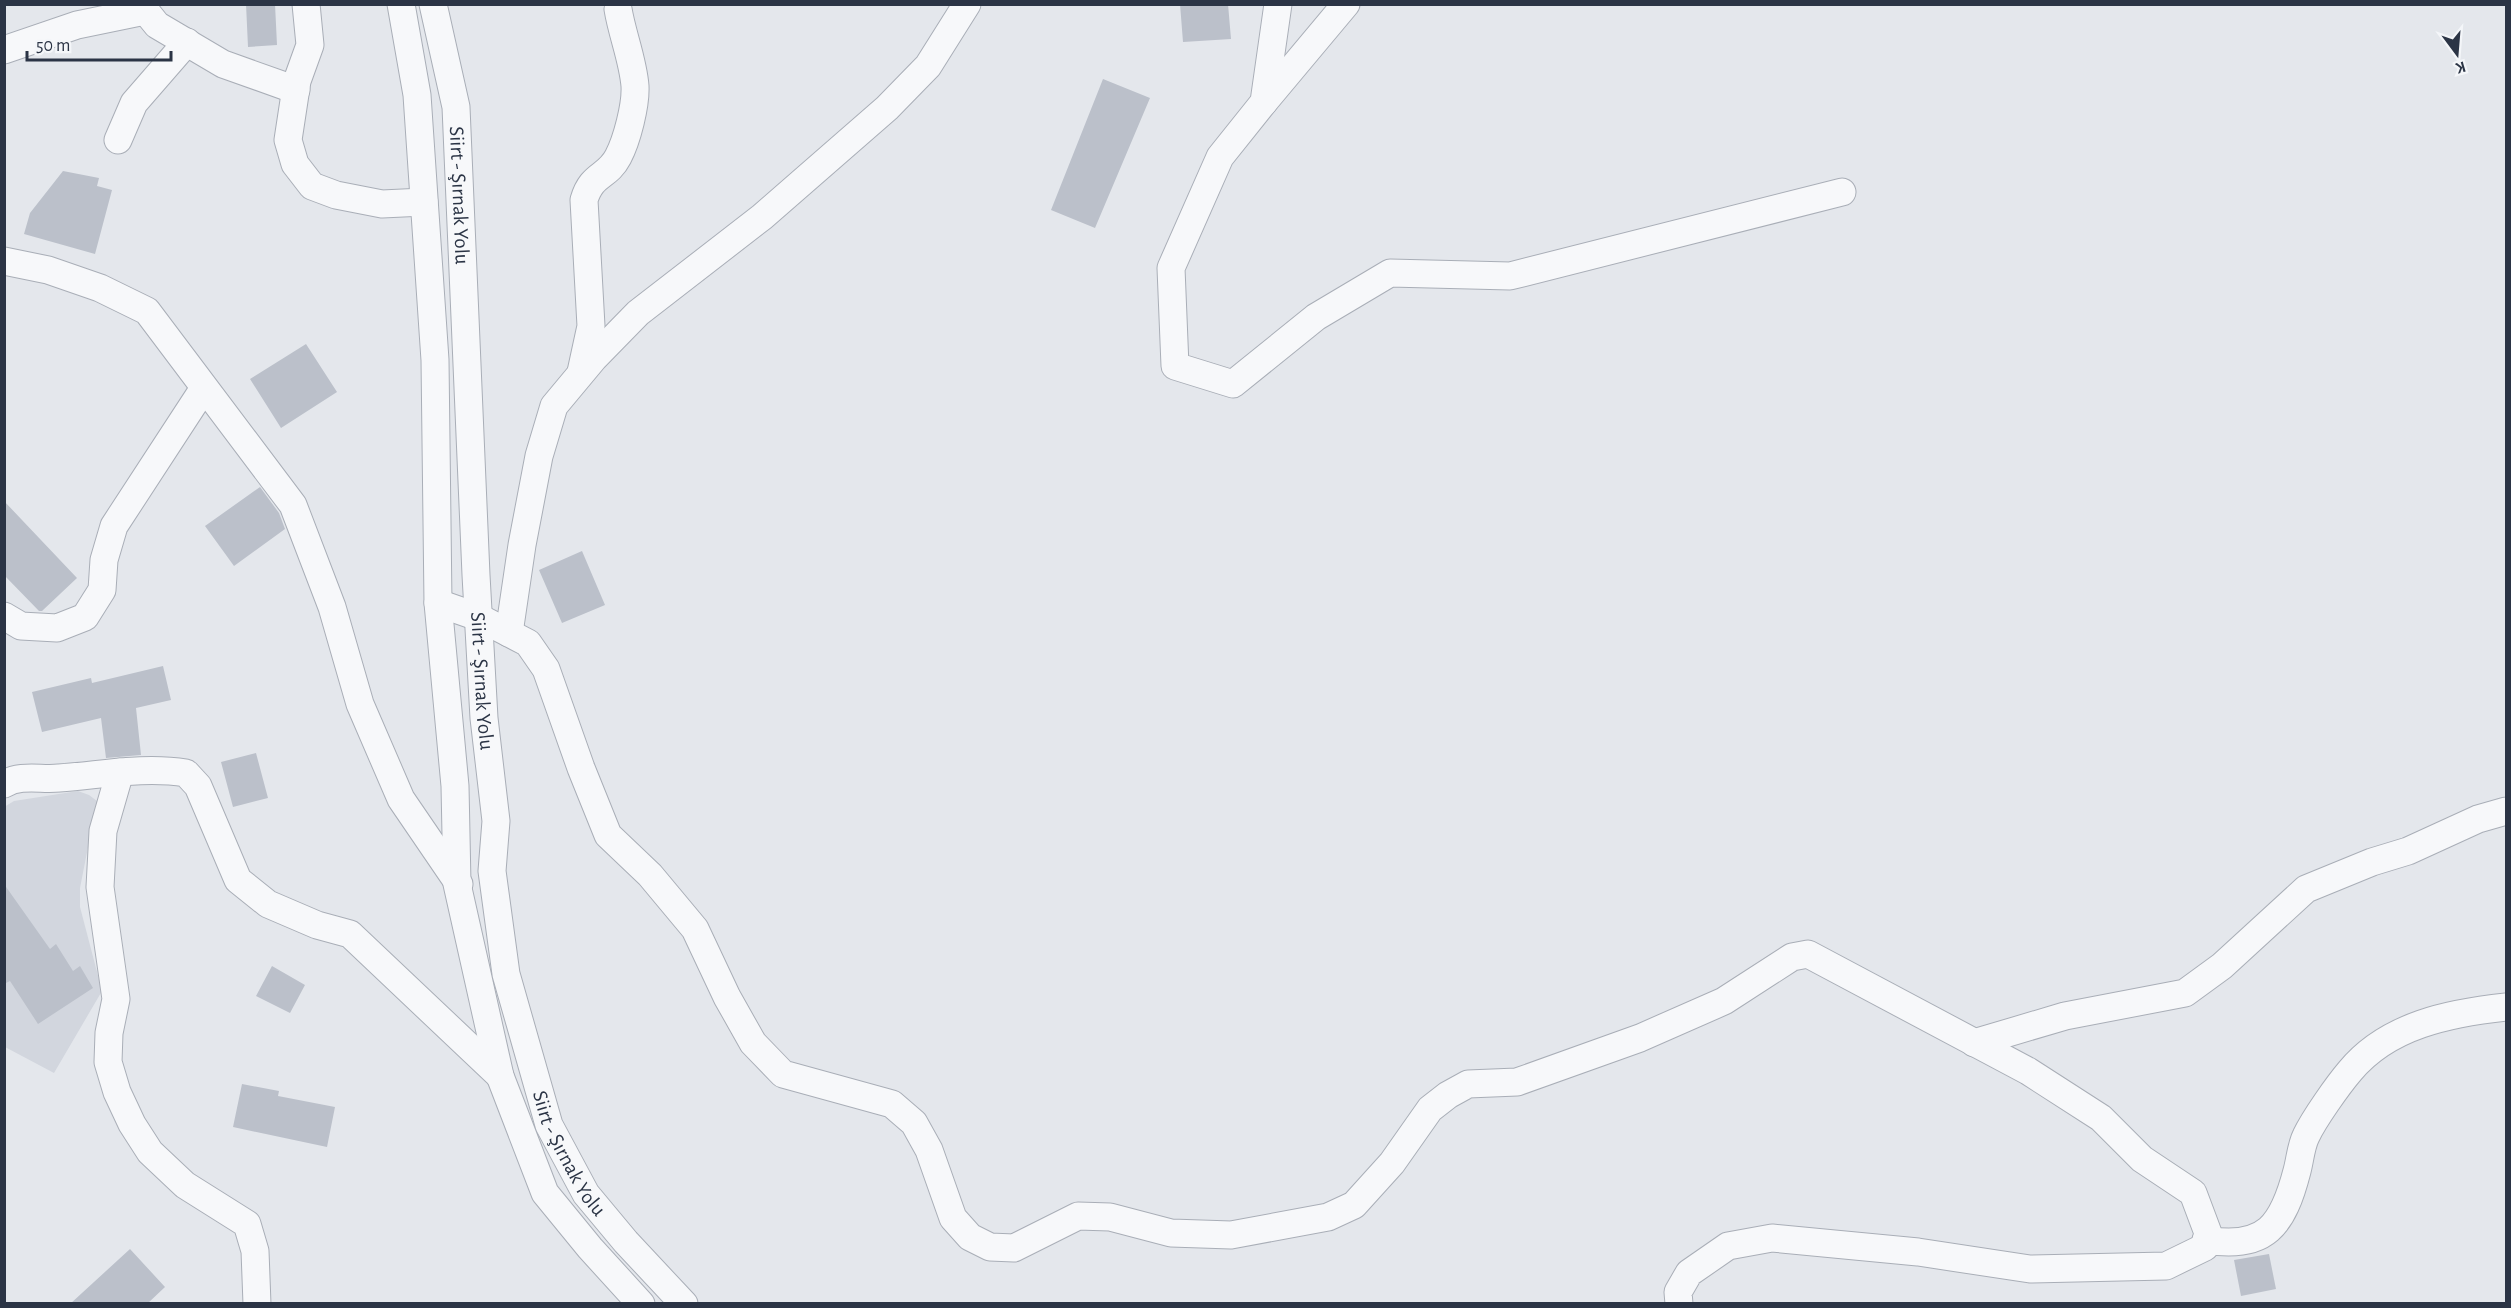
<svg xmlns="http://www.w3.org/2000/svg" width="2511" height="1308" font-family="'Alegreya Sans',sans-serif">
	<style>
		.built { fill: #d2d6de }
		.building { fill: #bbc0ca }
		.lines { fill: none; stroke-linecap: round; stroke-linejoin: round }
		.minor-casing { stroke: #a9aeb7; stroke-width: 29 }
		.minor { stroke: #f7f8fa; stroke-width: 27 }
		.labels { text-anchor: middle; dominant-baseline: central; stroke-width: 6; stroke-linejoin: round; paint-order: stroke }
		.street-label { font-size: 21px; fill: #2b3445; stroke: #f4f6f9 }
	</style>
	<rect width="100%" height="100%" fill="#e4e7ec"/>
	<!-- built -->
	<path class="built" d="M78,791l11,4 8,6 -17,87v19l22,84 -48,82 -49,-26 -1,-240 10,-6z"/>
	<!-- building -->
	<path class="building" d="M246,4h29l2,41 -29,2z
		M1180,4h48l3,35 -48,3z
		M1103,79l47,19 -55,130 -44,-18z
		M63,171l36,7 -2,8 15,4 -17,64 -71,-20 6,-21z
		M306,344l31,48 -56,36 -31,-49z
		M260,487l19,26 6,16 -51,37 -29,-40z
		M4,501l73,77 -35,33h-3l-35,-36z
		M582,551l23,54 -43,18 -23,-53z
		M163,666l8,34 -35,8 5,47 -35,3 -5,-40 -59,14 -10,-40 59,-14 1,5z
		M256,753l12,45 -35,9 -12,-45z
		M4,884l46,65 6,-5 17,27 7,-5 13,22 -55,36 -28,-43 -6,3z
		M272,966l33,19 -15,28 -34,-17z
		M242,1084l37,7 -1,5 57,11 -8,40 -94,-20z
		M130,1249l35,38 -18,17h-77z
		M2269,1254l7,35 -35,7 -7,-36z"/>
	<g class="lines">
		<!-- minor casing -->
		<g class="minor-casing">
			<g id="minor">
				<path d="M140,4l17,21 66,39 73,26"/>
				<path d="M306,4l4,41 -13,36 -9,59 7,24 17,22 24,9 46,9 42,-2"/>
				<path d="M401,4l16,91 18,265 3,243 17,183 2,98 43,192 45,117 45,55 51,56"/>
				<path id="s1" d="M433,4l23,103 20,468 8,143 12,103 -4,50 14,103 43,151 37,69 40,48 58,62"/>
				<path d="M1278,4l-14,98 -44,55 -49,111 4,98 58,18 83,-67 74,-44 120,3 332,-84"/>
				<path d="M4,50l73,-25 68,-14"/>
				<path d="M1264,102l82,-98"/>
				<path d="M118,140l16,-37 53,-61"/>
				<path d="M4,261l44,9 52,18 47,23 146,194 39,102 28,97 41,95 58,85"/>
				<path d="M581,372l10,-46 -7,-126c8,-27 23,-22 34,-43 9,-17 18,-52 17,-71 -2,-26 -13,-52 -17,-77"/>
				<path d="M438,603l40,14 50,26 18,26 35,99 27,67 42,40 45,54 32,68 26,46 30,31 109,30 22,19 15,27 24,68 17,19 20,10 24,1 64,-32 32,1 61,16 60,2 97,-18 26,-12 38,-42 38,-54 18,-14 20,-11 49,-2 123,-44 84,-37 68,-44 16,-3 220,117 73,47 41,41 51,34 15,40 -3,14 -39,19 -136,3 -112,-17 -146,-14 -44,8 -39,27 -11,19 1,12"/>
				<path d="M4,616l17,10 36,2 28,-11 17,-27 2,-30 10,-34 90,-138"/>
				<path d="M509,633l13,-88 17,-89 15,-50 40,-48 44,-45 124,-96 125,-109 41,-42 39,-62"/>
				<path d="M120,772l-17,59 -3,56 16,112 -7,34 -1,29 9,30 15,32 18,28 35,33 62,39 8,27 2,53"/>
				<path d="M4,784c17,-10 37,-4 55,-6 43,-3 85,-12 127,-5l12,13 40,94 30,24 49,21 33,9 150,142"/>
				<path d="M1974,1043l91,-27 120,-23 37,-27 84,-77 66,-27 36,-11 70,-32 28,-8"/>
				<path d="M2206,1240c60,10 77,-15 91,-69 3,-11 4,-25 9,-35 8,-17 32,-51 44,-65 38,-46 100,-58 156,-64"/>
			</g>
		</g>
		<!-- minor -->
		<use href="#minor" class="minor"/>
	</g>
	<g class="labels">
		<!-- street labels -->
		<g class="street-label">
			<text stroke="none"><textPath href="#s1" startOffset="194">Siirt - Şırnak Yolu</textPath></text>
			<text stroke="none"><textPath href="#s1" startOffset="680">Siirt - Şırnak Yolu</textPath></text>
			<text stroke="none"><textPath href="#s1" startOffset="1166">Siirt - Şırnak Yolu</textPath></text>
		</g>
	</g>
	<!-- border -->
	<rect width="2511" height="1308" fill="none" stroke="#2b3445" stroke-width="12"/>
	<!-- north arrow -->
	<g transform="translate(2457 54) rotate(164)" stroke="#f4f6f9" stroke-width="4.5" paint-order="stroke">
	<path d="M0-4.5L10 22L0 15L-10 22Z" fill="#2b3445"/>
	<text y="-9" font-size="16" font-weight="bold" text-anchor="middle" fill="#2b3445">K</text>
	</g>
	<!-- scale -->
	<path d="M27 51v9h144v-9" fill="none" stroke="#2b3445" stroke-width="3"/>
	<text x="36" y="51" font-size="18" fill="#2b3445" stroke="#f4f6f9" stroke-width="4.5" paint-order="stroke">50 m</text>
</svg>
